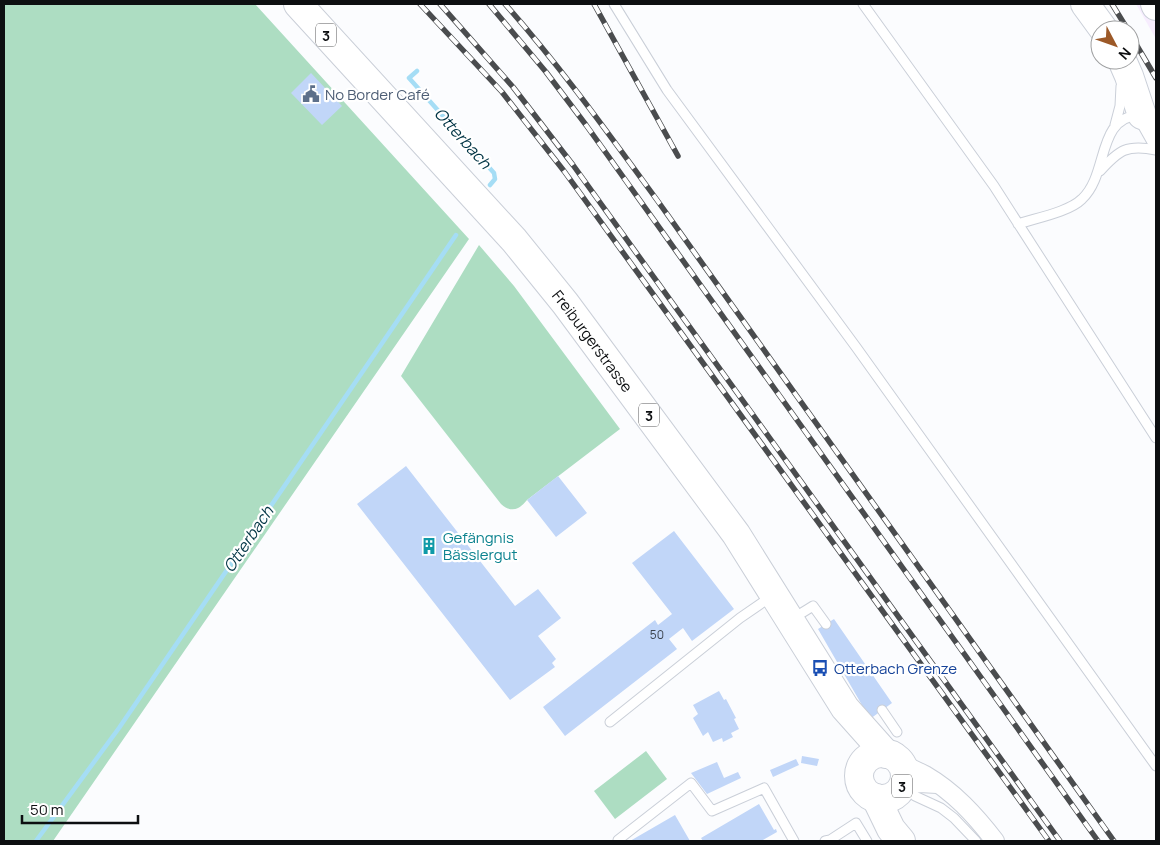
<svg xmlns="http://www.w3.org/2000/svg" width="1160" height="845" font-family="Manrope,sans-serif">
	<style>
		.industrial { fill: #f7edfe }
		.green { fill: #adddc2 }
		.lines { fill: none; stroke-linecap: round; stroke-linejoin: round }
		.stream { stroke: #a5ddf5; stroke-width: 4.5 }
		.building { fill: #c1d6f8 }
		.service-casing { stroke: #cacfd8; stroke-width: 11 }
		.minor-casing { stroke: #cacfd8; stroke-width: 20 }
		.primary-casing { stroke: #cacfd8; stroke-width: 30 }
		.motorway-casing { stroke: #cacfd8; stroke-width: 30 }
		.service { stroke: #fff; stroke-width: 9 }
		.minor { stroke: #fff; stroke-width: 18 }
		.primary { stroke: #fff; stroke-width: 28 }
		.motorway { stroke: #fff; stroke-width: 28 }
		.rail-casing { stroke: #4a4c4e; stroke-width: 5.5 }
		.rail { stroke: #fff; stroke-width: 4; stroke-dasharray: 11; stroke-linecap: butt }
		.labels { text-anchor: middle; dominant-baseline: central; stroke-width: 4.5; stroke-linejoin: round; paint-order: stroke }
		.number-label { font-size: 12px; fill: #3a414b }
		.shield { fill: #fff; stroke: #565758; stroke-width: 1 }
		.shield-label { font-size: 14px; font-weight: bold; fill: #0d0f11 }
		.service-label { font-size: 15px; fill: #4e5e75; stroke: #fff; text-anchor: start }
		.street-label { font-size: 15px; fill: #0d0f11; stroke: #fff }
		.culture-label { font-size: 15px; fill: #0d838f; stroke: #fff; text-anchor: start }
		.transit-label { font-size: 15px; fill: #164399; stroke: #fff; text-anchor: start }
		.water-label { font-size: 16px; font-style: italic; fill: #003444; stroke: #fff }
	</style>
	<rect width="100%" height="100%" fill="#fbfcfe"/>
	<!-- industrial -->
	<path class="industrial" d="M1136,4h20v35z"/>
	<!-- green -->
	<path class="green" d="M4,4h251l214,235 -416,602h-49z
		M479,245l35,41 106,143 -93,71c-8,10 -16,13 -26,4l-100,-128z
		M646,751l21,28 -52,40 -21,-28z"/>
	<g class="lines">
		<!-- stream -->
		<path class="stream" d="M417,71l-8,7 85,95 1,6 -5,6
			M36,841l83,-113 337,-493"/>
	</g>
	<!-- building -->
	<path class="building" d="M311,73l31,33 -20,19 -31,-32z
		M406,466l109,140 23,-17 23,29 -23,18 18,23 -4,4 3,4 -45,33 -153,-196z
		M558,476l29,37 -31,24 -29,-37z
		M674,531l60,78 -42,32 -9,-13 -14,11 8,10 -112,87 -22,-29 112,-87 3,5 14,-11 -40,-51z
		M834,619l58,84 -22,16 -52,-90z
		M719,691l5,9 2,-1 10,19 -2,1 5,10 -8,4 2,4 -10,5 -1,-4 -9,4 -5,-10 -5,4 -10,-18 5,-4 -5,-9z
		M802,756l17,3 -2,7 -16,-3z
		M796,759l3,6 -26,12 -3,-7z
		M717,762l7,16 14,-6 3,6 -34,16 -16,-21z
		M759,804l15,26 2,-1 1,3 -16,9h-58l-2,-3z
		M675,815l15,26h-60z"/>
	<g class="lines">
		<!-- service casing -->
		<g class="service-casing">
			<path id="service" d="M614,4l53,86 189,257 300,419
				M863,4l131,182 162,252
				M1115,125l5,-19 1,-20
				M1100,171c19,-21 27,-27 56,-21
				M1018,224c18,-6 51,-12 64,-25 27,-25 14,-81 57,-84
				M792,619l21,-13 13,18
				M882,710l15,22
				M610,722l130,-104 32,-22
				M911,784l1,8 3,4 26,12 13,10 22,23
				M618,840l73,-57 21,28 52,-23 30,53
				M825,841l5,-1 26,-17 11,18"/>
		</g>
		<!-- minor casing -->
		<g class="minor-casing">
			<path id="minor" d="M1142,115l14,25
				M900,763c8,4 17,8 25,12 29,17 50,40 70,66
				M902,786l18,-3 17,1"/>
		</g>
		<!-- primary casing -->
		<g class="primary-casing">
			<g id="primary">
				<path id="s1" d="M298,4l216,236 51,63 171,231 109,174 41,46"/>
				<circle cx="882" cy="776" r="23"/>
				<path d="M876,798l15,31 10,12"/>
			</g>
		</g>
		<!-- motorway casing -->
		<g class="motorway-casing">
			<path id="motorway" d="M1085,4l19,26
				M1155,4l1,2
				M1122,60l7,16 13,39"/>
		</g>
		<!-- service -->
		<use href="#service" class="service"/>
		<!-- minor -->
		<use href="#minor" class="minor"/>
		<!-- primary -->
		<use href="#primary" class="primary"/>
		<!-- motorway -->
		<use href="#motorway" class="motorway"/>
		<!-- rail casing -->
		<g class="rail-casing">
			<path id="rail" d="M420,4l82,88 62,79 485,670
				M440,4l73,83 60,78 487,676
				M489,4l57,68 40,53 512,716
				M505,4c55,62 103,129 152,196l457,641
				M594,4l84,152
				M1112,4l16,26
				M1130,34l26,44"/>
		</g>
		<!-- rail -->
		<use href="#rail" class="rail"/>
	</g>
	<!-- icons -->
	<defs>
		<g id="civic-bare" transform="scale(1.35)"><path d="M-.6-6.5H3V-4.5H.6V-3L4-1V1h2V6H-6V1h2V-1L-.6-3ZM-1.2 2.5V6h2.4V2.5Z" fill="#5c6f8a" stroke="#fff" stroke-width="2.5" paint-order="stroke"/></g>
		<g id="building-bare" transform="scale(1.35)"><path d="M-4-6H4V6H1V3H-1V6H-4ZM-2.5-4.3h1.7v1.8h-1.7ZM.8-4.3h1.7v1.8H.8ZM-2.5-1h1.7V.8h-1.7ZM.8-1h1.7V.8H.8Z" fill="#0f9aa8" stroke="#fff" stroke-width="2.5" paint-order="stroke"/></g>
		<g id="bus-bare" transform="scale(1.35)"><path d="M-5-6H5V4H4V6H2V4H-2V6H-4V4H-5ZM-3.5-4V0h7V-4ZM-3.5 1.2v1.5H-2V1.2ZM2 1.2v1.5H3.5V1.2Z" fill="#1a4fb4" stroke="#fff" stroke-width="2.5" paint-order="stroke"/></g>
	</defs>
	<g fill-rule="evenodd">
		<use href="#civic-bare" x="311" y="94"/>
		<use href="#building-bare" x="429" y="546"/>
		<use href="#bus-bare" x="820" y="668"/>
	</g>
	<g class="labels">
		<!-- number labels -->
		<g class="number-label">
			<text x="657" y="634">50</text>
		</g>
		<!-- shield labels -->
		<g class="shield">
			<rect x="316" y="23.5" width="20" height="23" rx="4"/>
			<rect x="639" y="403.5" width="20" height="23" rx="4"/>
			<rect x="892" y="774.5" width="20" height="23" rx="4"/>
		</g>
		<g class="shield-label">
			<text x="326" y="35">3</text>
			<text x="649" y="415">3</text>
			<text x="902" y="786">3</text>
		</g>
		<!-- service labels -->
		<g class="service-label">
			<text x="325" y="94">No Border Café</text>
		</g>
		<!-- street labels -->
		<g class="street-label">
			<text stroke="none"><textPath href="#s1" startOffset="448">Freiburgerstrasse</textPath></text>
		</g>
		<!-- culture labels -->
		<g class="culture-label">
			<text x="443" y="537">Gefängnis<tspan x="443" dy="17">Bässlergut</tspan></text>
		</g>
		<!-- transit labels -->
		<g class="transit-label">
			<text x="834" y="668">Otterbach Grenze</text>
		</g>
		<!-- water labels -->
		<g class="water-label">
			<text transform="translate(463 138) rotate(48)">Otterbach</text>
			<text transform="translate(248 539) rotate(-56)">Otterbach</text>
		</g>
	</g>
	<!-- border -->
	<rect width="1160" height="845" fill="none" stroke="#0d0f11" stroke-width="10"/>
	<!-- north arrow -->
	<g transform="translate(1115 45) rotate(131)"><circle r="24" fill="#ffffff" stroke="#9e9fa0"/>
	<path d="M0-4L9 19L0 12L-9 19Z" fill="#9c5928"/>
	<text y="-8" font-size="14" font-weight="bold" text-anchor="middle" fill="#0d0f11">N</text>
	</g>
	<!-- scale -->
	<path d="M22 815v8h116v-8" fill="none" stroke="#0d0f11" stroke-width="2.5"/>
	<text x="30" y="815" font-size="15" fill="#0d0f11" stroke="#ffffff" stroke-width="4" paint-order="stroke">50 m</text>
</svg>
